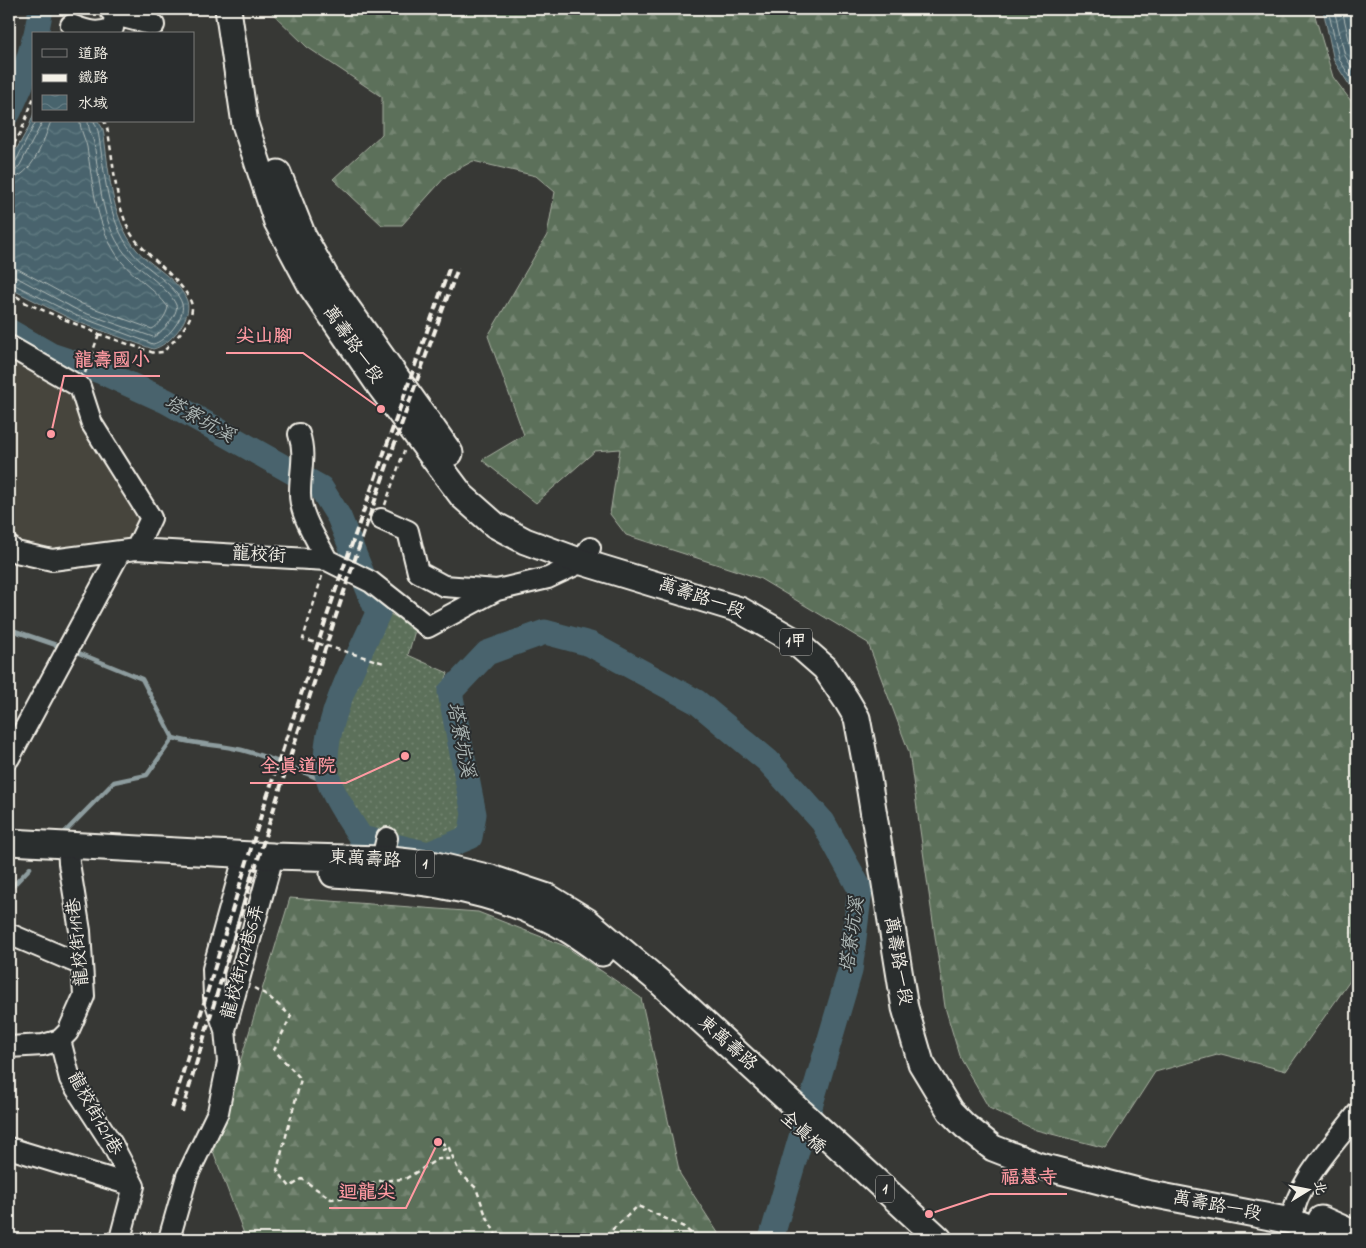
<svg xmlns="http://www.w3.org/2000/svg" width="1366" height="1248" font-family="'Indie Flower','LXGW WenKai TC',sans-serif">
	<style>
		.built { fill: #46453e }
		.grass { fill: url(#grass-dots); stroke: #a8b0a1 }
		.forest { fill: url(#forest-firs); stroke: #a8b0a1 }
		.water { fill: url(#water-waves); stroke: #8d9c9e }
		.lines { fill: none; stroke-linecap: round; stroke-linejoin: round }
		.shore { stroke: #afb9b7; stroke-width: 1 }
		.stream { stroke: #8d9c9e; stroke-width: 4.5 }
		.river { stroke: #48646d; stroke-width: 25 }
		.minor-casing { stroke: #f4f1e8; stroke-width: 24 }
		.major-casing { stroke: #f4f1e8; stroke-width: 29 }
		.path { stroke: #f4f1e8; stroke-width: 2.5; stroke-dasharray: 5 4; stroke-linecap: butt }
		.minor { stroke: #2a2d2e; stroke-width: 20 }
		.major { stroke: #2a2d2e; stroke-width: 25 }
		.rail { stroke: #f4f1e8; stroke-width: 4; stroke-dasharray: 8 4; stroke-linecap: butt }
		.labels { text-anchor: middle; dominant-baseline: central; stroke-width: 4; stroke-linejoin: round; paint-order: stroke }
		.shield { fill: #2a2d2e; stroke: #b7b6b0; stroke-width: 1 }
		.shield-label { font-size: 16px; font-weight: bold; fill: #f4f1e8 }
		.street-label { font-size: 18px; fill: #f4f1e8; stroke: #2a2d2e }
		.water-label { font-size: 19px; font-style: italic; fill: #afb9b7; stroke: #2a2d2e }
		.leader { fill: none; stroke: #ff9aa2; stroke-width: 2 }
		.callout-dot { fill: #ff9aa2; stroke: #2a2d2e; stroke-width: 2 }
		.callout-label { font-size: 19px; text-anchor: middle; font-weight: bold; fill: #ff9aa2; stroke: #2a2d2e; stroke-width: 4; stroke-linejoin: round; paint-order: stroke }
	</style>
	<defs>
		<pattern id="grass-dots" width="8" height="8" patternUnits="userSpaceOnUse" patternTransform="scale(1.25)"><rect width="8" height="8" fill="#5c705a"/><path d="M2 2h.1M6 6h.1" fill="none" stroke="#748572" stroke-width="1.8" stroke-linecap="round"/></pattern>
		<pattern id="forest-firs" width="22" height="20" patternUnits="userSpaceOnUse" patternTransform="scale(1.25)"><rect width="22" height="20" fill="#5c705a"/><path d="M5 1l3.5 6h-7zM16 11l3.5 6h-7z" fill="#748572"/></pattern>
		<pattern id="water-waves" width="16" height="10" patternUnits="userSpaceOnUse" patternTransform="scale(1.25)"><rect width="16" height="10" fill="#48646d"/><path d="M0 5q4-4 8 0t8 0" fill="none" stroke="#637b82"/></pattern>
	</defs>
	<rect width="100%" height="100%" fill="#373835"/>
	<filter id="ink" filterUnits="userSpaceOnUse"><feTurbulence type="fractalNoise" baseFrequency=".02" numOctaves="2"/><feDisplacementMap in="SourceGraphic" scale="10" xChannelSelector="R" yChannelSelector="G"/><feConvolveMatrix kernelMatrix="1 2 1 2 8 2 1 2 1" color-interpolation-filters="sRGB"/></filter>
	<g filter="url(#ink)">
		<!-- built -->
		<path class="built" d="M9,351l59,38 39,72 38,57 -18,26 -73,12 -45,-18z"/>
		<!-- grass -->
		<path class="grass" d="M384,611l32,16 -8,28 40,18 -6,16 23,120 -3,24 -33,14 -61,-12c-13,-21 -30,-43 -35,-68 -7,-36 37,-121 51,-156z"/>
		<!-- forest -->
		<path class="forest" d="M268,9h1045l20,68 24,32v862l-71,100 -65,-17 -66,18 -49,76 -70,-18 -47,-22 -29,-50 -15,-51 -36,-255 -41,-109 -109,-65 -133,-43 -16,-21 10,-65 -25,2 -59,52 -54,-43 42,-25 -36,-99 59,-101 8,-43 -19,-16 -63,-15 -26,14 -45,50h-20l-49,-46 49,-45v-37l-75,-50z
			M290,898l188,14 87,34 76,52 39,176 42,65h-476l-33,-88z"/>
		<!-- water -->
		<path class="water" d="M1323,9h34v88l-23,-36z
			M34,113v8h64l5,8c6,39 7,88 33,120 14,17 43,30 51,52 6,17 -18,45 -34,48l-78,-28 -60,-30 -6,-6v-123l19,-33z"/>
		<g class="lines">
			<!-- shore -->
			<path class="shore" d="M1328,9l11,50 18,29
				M1334,9l11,47 12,20
				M1342,9l10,44 5,9
				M9,165l7,-4 20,-40
				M9,171l7,-1 4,-5 23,-44
				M9,179c23,-1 35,-39 42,-58
				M9,268l9,1 64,35 70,25c7,-3 15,-15 16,-22 -13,-18 -33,-29 -47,-46 -25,-33 -28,-75 -34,-114 -2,-9 -7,-17 -7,-26
				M9,275l7,2 63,34 74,26c7,-2 27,-24 23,-32 -7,-17 -34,-33 -46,-46 -29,-29 -30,-78 -36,-116 -2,-8 -6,-14 -6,-22
				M9,282l68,34 76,28c12,-2 33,-27 29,-40 -6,-20 -38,-36 -50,-52 -26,-34 -27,-80 -34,-121l-4,-10"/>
			<!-- stream -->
			<path class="stream" d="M9,629l53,18
				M74,651l68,28 31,59c23,7 46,6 69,12 30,8 60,21 88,34
				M63,834l51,-52 33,-7 26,-37
				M9,890l21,-22"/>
			<!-- river -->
			<path class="river" d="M36,34l5,-25
				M9,112l12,-27 13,-45
				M9,331l42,24 51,17 64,29 155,87 18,29 39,96c-19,43 -66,126 -48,171 7,19 21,37 31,54l67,16 42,-17 4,-23 -24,-122 37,-39 58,-21 45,12 107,58 71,59 55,61 37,67 -10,82 -79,268"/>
			<!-- minor casing -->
			<g class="minor-casing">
				<path id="minor" d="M115,15l39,10
					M71,25c16,6 25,10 42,3l2,-13 -6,-6
					M9,346l71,41 12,37 59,94 -15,31
					M299,434c7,21 1,37 1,58 -1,22 17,48 27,68
					M381,519l27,12 10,41 26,14 53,4
					M9,546l7,6 36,8 84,-11 191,11 44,22 57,45 69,-37 51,-12 34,-16 8,-14
					M9,758l111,-206
					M382,859l5,-21
					M9,934l73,31
					M225,1030l-11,-33 -1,-28 32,-115
					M60,1040l10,39 42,65 22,42
					M9,1047l34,-2 17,-5 8,-8 16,-36 -4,-65 -11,-68 -1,-18
					M9,1148l125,38 -14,53
					M1291,1221c7,-41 41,-74 66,-107
					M169,1239l18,-63 31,-64 10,-50 -3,-32 48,-174"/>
			</g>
			<!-- major casing -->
			<g class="major-casing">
				<path id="major" d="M228,9l17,115 32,98 34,64 68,99 83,111 33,29 30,16 57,21 158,48 53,30 32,28 22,33 10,17 9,48 39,242 16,55 29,48 15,15 28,22 44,17 109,28 145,28 45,18
					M278,173l25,63 25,45 122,172
					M9,842l264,14 109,3 54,6 55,13 57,19 39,24 74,62 278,256
					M333,874c71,4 147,12 211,43 21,9 40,23 58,36
					M1321,1219l36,16"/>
			</g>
			<!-- path -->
			<path class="path" d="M9,152l12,-20 13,-35
				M9,291l17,12 73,31 55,19 9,-1c10,-10 29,-29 29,-44 0,-22 -50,-54 -62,-76 -13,-25 -15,-55 -19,-81 -2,-10 -2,-22 -7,-30
				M85,373l14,-39
				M385,505l19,-54
				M322,576l-19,63 81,24
				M254,988l13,7 24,21 -17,34 27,29 -24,91 13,17 12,-8 29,20 21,-2 26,-16 27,-2 33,-20h16
				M441,1142l8,6 10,24 17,16 9,25 13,26
				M442,1150l7,-2
				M611,1239l2,-10 25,-23 46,21 13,12"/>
			<!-- minor -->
			<use href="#minor" class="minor"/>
			<!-- major -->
			<use href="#major" class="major"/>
			<!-- rail -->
			<path class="rail" d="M172,1108l91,-299 73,-220 114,-323
				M182,1112c83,-284 173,-567 276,-844"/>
		</g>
	</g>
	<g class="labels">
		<!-- shield labels -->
		<g class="shield">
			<rect x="780" y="628.5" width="32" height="27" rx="4"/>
			<rect x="416" y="850.5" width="18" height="27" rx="4"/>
			<rect x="876" y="1175.5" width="18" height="27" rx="4"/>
		</g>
		<g class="shield-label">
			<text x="796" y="642">1甲</text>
			<text x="425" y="864">1</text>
			<text x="885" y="1189">1</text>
		</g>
		<!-- street labels -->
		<g class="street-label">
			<text transform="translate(352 345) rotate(55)">萬壽路一段</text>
			<text transform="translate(259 556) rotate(3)">龍校街</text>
			<text transform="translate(701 599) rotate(19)">萬壽路一段</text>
			<text transform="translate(365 860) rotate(3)">東萬壽路</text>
			<text transform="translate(79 942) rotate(-96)">龍校街119巷</text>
			<text transform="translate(897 961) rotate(80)">萬壽路一段</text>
			<text transform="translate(244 962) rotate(-75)">龍校街121巷6弄</text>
			<text transform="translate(727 1044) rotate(42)">東萬壽路</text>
			<text transform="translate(94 1114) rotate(61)">龍校街121巷</text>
			<text transform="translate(802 1133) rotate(42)">全真橋</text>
			<text transform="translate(1217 1207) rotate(11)">萬壽路一段</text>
		</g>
		<!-- water labels -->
		<g class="water-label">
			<text transform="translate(199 420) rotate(29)">塔寮坑溪</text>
			<text transform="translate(460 740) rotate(79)">塔寮坑溪</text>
			<text transform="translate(853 935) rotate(-82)">塔寮坑溪</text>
		</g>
	</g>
	<!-- callouts -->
	<path class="leader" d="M381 409L303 353H226M51 434L64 376H160M405 756L346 783H250M929 1214L990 1194H1067M438 1142L406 1208H329"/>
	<g class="callout-dot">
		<circle cx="381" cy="409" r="5"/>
		<circle cx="51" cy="434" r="5"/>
		<circle cx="405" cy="756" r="5"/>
		<circle cx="929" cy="1214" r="5"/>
		<circle cx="438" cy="1142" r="5"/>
	</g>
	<g class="callout-label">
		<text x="264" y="342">尖山腳</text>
		<text x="112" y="366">龍壽國小</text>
		<text x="298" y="772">全真道院</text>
		<text x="1029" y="1183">福慧寺</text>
		<text x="367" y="1198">迴龍尖</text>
	</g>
	<!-- margin -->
	<rect width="1366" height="1248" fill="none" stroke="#2a2d2e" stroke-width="30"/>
	<rect x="15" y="15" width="1336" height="1218" fill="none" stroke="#f4f1e8" stroke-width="2" filter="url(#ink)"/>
	<!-- legend -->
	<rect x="32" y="32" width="162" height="90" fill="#2a2d2e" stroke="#7b7b78"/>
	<rect x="42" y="49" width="25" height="8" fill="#2a2d2e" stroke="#7b7b78"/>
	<text x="78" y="58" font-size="15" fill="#f4f1e8">道路</text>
	<rect x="42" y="74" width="25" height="8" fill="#f4f1e8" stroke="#7b7b78"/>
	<text x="78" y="82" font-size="15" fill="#f4f1e8">鐵路</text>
	<rect x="42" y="95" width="25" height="15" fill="url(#water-waves)" stroke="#7b7b78"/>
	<text x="78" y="108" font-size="15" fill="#f4f1e8">水域</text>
	<!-- north arrow -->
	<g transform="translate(1308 1190) rotate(80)" stroke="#2a2d2e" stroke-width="4" paint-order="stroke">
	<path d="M0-4L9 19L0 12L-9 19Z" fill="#f4f1e8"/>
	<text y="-8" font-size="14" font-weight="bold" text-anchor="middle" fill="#f4f1e8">北</text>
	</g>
</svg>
